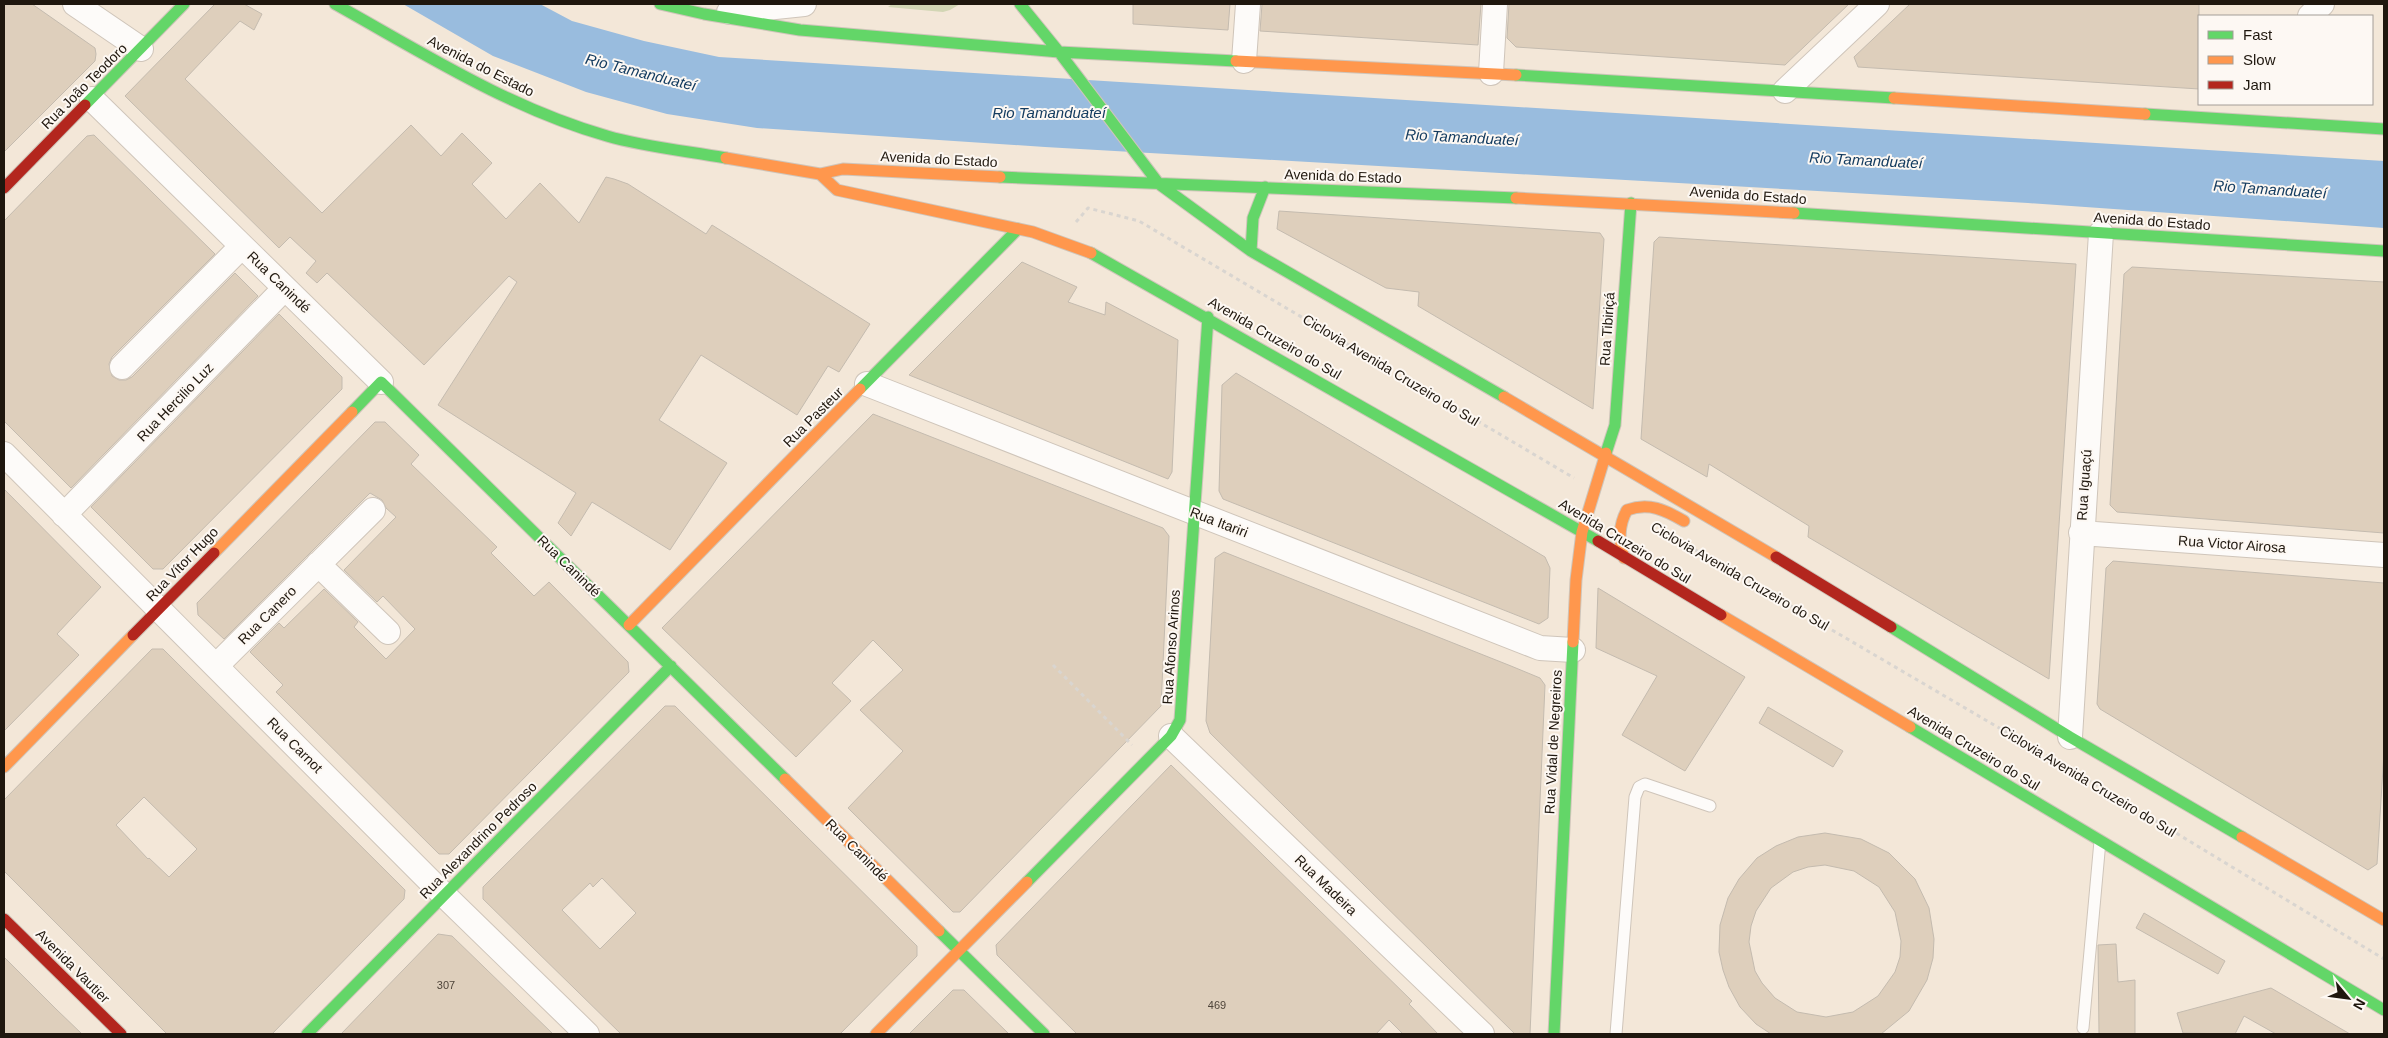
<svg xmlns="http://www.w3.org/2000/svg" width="2388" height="1038" font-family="Helvetica,sans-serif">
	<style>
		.green { fill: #d2d6b4 }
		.water { fill: #99bcde }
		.building { fill: #decfbc; stroke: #c4bbaf; fill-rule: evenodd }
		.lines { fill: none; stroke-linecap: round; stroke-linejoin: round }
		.lane-casing { stroke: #cfc5ba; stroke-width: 13 }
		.street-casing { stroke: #cfc5ba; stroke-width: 26 }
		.fast-casing { stroke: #cfc5ba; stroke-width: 13 }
		.slow-casing { stroke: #cfc5ba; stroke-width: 13 }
		.jam-casing { stroke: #cfc5ba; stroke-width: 13 }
		.path { stroke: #d9d5d0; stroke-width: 3; stroke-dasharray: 4 4; stroke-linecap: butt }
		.lane { stroke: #fdfbf9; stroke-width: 11 }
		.street { stroke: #fdfbf9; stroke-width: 24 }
		.fast { stroke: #63d668; stroke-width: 11 }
		.slow { stroke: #ff974d; stroke-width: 11 }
		.jam { stroke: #b3261e; stroke-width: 11 }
		.labels { text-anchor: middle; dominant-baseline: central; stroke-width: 4; stroke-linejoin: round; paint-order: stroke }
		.number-label { font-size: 11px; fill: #4f453a }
		.street-label { font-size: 14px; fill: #1f170e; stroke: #fdf8f3 }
		.water-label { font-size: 15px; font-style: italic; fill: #143c60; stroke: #fdf8f3 }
	</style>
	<rect width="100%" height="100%" fill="#f3e7d8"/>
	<!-- green -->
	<path class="green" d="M892,4h68l-10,6 -7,2 -55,-5z"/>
	<!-- water -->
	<path class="water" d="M403,4h137l32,17 72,20 75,16 1665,104v67l-356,-25 -983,-56 -288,-19 -90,-14 -81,-22 -93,-36z"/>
	<!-- building -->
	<path class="building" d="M4,4h28l63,44 1,6 -1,7 -91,91z
		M215,4h29l18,10 -8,16 -14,-9 -55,58 137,134 89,-88 30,31 21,-23 30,30 -20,21 34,35 34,-36 39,40 27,-46 8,2 14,5 78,50 6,-9 158,99 -31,48 -11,-6 -31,49 -96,-60 -42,65 68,43 -57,87 -78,-48 -21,34 -13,-13 18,-30 -138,-88 79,-123 -8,-6 -85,89 -97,-92 -10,10 -11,-10 10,-12 -11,-10 -15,-14 -11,11 -154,-152z
		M1133,4h97l-2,26 -95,-6z
		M1262,4h219l-3,41 -218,-14z
		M1509,4h340l-64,61 -269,-18 -9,-9z
		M1910,4h289v85l-341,-22 -4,-10z
		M94,135l121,119 -103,103 -3,7 3,12 7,4h7l6,-3 103,-104 23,23 -187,192 -67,-67v-200l83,-85z
		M1279,211l321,22 4,6 -11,170 -175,-103 1,-14 -33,-4 -109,-59z
		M1659,237l417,27 -27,415 -241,-142 1,-11 -100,-62 -2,13 -66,-38 13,-197z
		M1022,262l55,25 -9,15 37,13 1,-13 72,38 -6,132 -4,7 -259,-104z
		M2132,267l252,15v251l-267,-21 -7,-7 14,-231z
		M279,314l63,63v12l-179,180h-10l-62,-62z
		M1236,373l309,184 5,11 -2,50 -9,6 -316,-125 -4,-8 3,-106z
		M873,414l290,114 6,8 -8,170 -201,206h-7l-105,-104 55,-57 -43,-41 43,-40 -30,-30 -41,43 19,18 -55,56 -134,-129z
		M375,422h10l34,33 -8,9 86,83 -6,6 43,43 15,-14 79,80 1,10 -180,182h-10l-163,-162 7,-7 -33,-33 29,-29 5,5 40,-39 34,33 -4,5 32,32 29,-30 -32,-33 -6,6 -33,-32 52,-53 -10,-9 -4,-8 -12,-7 -146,146 -26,-24 -1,-12z
		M4,489l97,98 -44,47 22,21 -75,76z
		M1224,552l287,114 29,12 5,7 -15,349h-15l-305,-301 -4,-12 9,-163z
		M2113,561l271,22v169l-7,112 -9,6 -268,-161 -3,-5 9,-136z
		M1598,588l147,89 -60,94 -63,-36 35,-59 -61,-28z
		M152,649h11l242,241 -1,9 -132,135h-105l-163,-163v-71zM144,797l53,52 -28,28 -20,-19 -1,1 -32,-34z
		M665,706h10l242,240v10l-77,78h-219l-138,-135v-12zM602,878l34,35 -36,36 -38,-39 28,-27 3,4z
		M1768,707l75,44 -10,16 -74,-44z
		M1171,765l241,236 -3,3 29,30h-35l-14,-14 -13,14h-299l-80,-79 -1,-10z
		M1825,833l36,6 28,14 26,26 14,29 5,31 -1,19 -6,22 -18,31 -28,23h-110l-15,-10 -16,-17 -11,-20 -6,-17 -4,-18 1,-27 8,-27 11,-19 18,-21 19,-12 22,-9zM1825,865l29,6 25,16 16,25 6,29 -1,16 -5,15 -17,24 -25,16 -27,5 -29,-5 -22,-14 -13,-15 -7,-12 -6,-29 2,-16 5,-15 15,-23 22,-16 15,-5z
		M2144,913l81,48 -7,13 -82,-46z
		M438,934l14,2 101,98h-212z
		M2116,944l2,38 17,-2v54h-36l-1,-89z
		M4,957l52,52 26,25h-78z
		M2271,988l79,46h-74l-32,-18 -9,18 -52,-1 -6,-20z
		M953,990h11l45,44h-100z"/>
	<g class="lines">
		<!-- lane casing -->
		<g class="lane-casing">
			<path id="lane" d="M2083,1028l17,-187
				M1616,1034l19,-237 4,-10 6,-3 65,22"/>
		</g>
		<!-- street casing -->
		<g class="street-casing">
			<path id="street" d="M75,4l66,45
				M729,12l75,-8
				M2310,16l12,-12
				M1244,61l4,-57
				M1491,73l4,-69
				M1785,91l92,-87
				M92,99l289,283
				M122,367l120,-121
				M867,384l673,264 33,2
				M4,454l440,441 143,139
				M64,515l221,-227
				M2081,533l303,22
				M318,564l70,68
				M216,666l157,-156
				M1171,736l311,298
				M2070,737l31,-504"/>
		</g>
		<!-- fast casing -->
		<g class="fast-casing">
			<path id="fast" d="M335,4c88,49 174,104 272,132 38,11 80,15 119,22
				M660,4l44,10 96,16 259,22 177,9
				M1020,4l39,48
				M1059,52l100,132 92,67 253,146
				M1516,75l378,23
				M85,105l99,-101
				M2145,114l239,15
				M1000,177l516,21
				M1794,213l590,38
				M1251,251l2,-33 12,-31
				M1091,253l507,288
				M860,389l158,-160
				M352,412l29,-30 404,397
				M1606,453l9,-28 16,-222
				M1891,627l179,110 172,100
				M1910,727l474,283
				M1027,882l144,-146 9,-16 28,-403
				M939,931l105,103
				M307,1034l364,-368
				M1554,1034l19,-392"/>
		</g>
		<!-- slow casing -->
		<g class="slow-casing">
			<path id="slow" d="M1236,61l280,14
				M1894,98l251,16
				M726,158l94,16 23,-5 157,8
				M820,174l17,16 196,42 58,21
				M1516,198l278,15
				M1504,397l272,160
				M214,553l138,-141
				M1624,558c-5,-17 -6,-32 3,-48 22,-8 38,0 57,11
				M1721,615l189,112
				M629,625l231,-236
				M1573,642l3,-62 6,-48 24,-79
				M4,767l129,-132
				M785,779l154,152
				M2242,837l142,83
				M876,1034l151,-152"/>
		</g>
		<!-- jam casing -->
		<g class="jam-casing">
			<path id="jam" d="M4,188l81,-83
				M1598,541l123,74
				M1776,557l115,70
				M133,635l81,-82
				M4,919l117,115"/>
		</g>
		<!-- path -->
		<path class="path" d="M1076,222l12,-14 51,13 435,257
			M1687,545l418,245 279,169
			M1053,665l79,80"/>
		<!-- lane -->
		<use href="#lane" class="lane"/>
		<!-- street -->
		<use href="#street" class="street"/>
		<!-- fast -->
		<use href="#fast" class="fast"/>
		<!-- slow -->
		<use href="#slow" class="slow"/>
		<!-- jam -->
		<use href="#jam" class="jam"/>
	</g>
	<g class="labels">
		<!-- number labels -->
		<g class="number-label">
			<text x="446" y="985">307</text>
			<text x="1217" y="1005">469</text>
		</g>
		<!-- street labels -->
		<g class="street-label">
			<text transform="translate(481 66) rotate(27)">Avenida do Estado</text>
			<text transform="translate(84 86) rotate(-45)">Rua João Teodoro</text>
			<text transform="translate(939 159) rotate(3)">Avenida do Estado</text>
			<text transform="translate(1343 176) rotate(2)">Avenida do Estado</text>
			<text transform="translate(1748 195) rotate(4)">Avenida do Estado</text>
			<text transform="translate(2152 221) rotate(4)">Avenida do Estado</text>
			<text transform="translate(279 282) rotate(44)">Rua Canindé</text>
			<text transform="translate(1607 329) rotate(-86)">Rua Tibiriçá</text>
			<text transform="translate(1275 338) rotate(30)">Avenida Cruzeiro do Sul</text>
			<text transform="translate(1391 370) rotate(31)">Ciclovia Avenida Cruzeiro do Sul</text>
			<text transform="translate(175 402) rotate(-46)">Rua Hercilio Luz</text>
			<text transform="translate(813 417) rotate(-45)">Rua Pasteur</text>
			<text transform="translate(2084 485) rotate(-86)">Rua Iguaçú</text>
			<text transform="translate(1219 522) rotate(21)">Rua Itariri</text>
			<text transform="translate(1625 541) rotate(31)">Avenida Cruzeiro do Sul</text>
			<text transform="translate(2232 544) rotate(4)">Rua Victor Airosa</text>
			<text transform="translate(182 564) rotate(-46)">Rua Vítor Hugo</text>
			<text transform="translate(569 566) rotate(44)">Rua Canindé</text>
			<text transform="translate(1740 576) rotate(30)">Ciclovia Avenida Cruzeiro do Sul</text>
			<text transform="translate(267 615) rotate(-45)">Rua Canero</text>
			<text transform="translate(1171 647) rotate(-86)">Rua Afonso Arinos</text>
			<text transform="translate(1553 742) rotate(-87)">Rua Vidal de Negreiros</text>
			<text transform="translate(295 745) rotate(45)">Rua Carnot</text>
			<text transform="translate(1974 748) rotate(31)">Avenida Cruzeiro do Sul</text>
			<text transform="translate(2088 781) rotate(31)">Ciclovia Avenida Cruzeiro do Sul</text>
			<text transform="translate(478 840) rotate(-45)">Rua Alexandrino Pedroso</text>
			<text transform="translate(857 850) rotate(45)">Rua Canindé</text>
			<text transform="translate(1326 885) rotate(44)">Rua Madeira</text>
			<text transform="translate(73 966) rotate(45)">Avenida Vautier</text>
		</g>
		<!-- water labels -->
		<g class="water-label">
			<text transform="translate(641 72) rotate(14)">Rio Tamanduateí</text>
			<text x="1049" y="112">Rio Tamanduateí</text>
			<text transform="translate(1462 137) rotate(3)">Rio Tamanduateí</text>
			<text transform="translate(1866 160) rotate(3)">Rio Tamanduateí</text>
			<text transform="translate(2270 189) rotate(4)">Rio Tamanduateí</text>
		</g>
	</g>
	<!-- border -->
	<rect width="2388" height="1038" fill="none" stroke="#1f170e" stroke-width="10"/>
	<!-- legend -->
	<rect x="2198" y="15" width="175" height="90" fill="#fdf8f3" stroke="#a49e97"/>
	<rect x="2208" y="31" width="25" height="8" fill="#63d668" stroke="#a49e97"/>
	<text x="2243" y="40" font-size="15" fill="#1f170e">Fast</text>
	<rect x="2208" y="56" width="25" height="8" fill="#ff974d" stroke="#a49e97"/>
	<text x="2243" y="65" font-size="15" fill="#1f170e">Slow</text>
	<rect x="2208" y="81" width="25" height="8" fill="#b3261e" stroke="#a49e97"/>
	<text x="2243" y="90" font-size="15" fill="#1f170e">Jam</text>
	<!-- north arrow -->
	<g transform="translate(2348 998) rotate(119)" stroke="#fdf8f3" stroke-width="4" paint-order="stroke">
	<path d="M0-4L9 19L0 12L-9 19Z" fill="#1f170e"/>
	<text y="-8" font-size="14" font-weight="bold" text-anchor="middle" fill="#1f170e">N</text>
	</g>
</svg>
